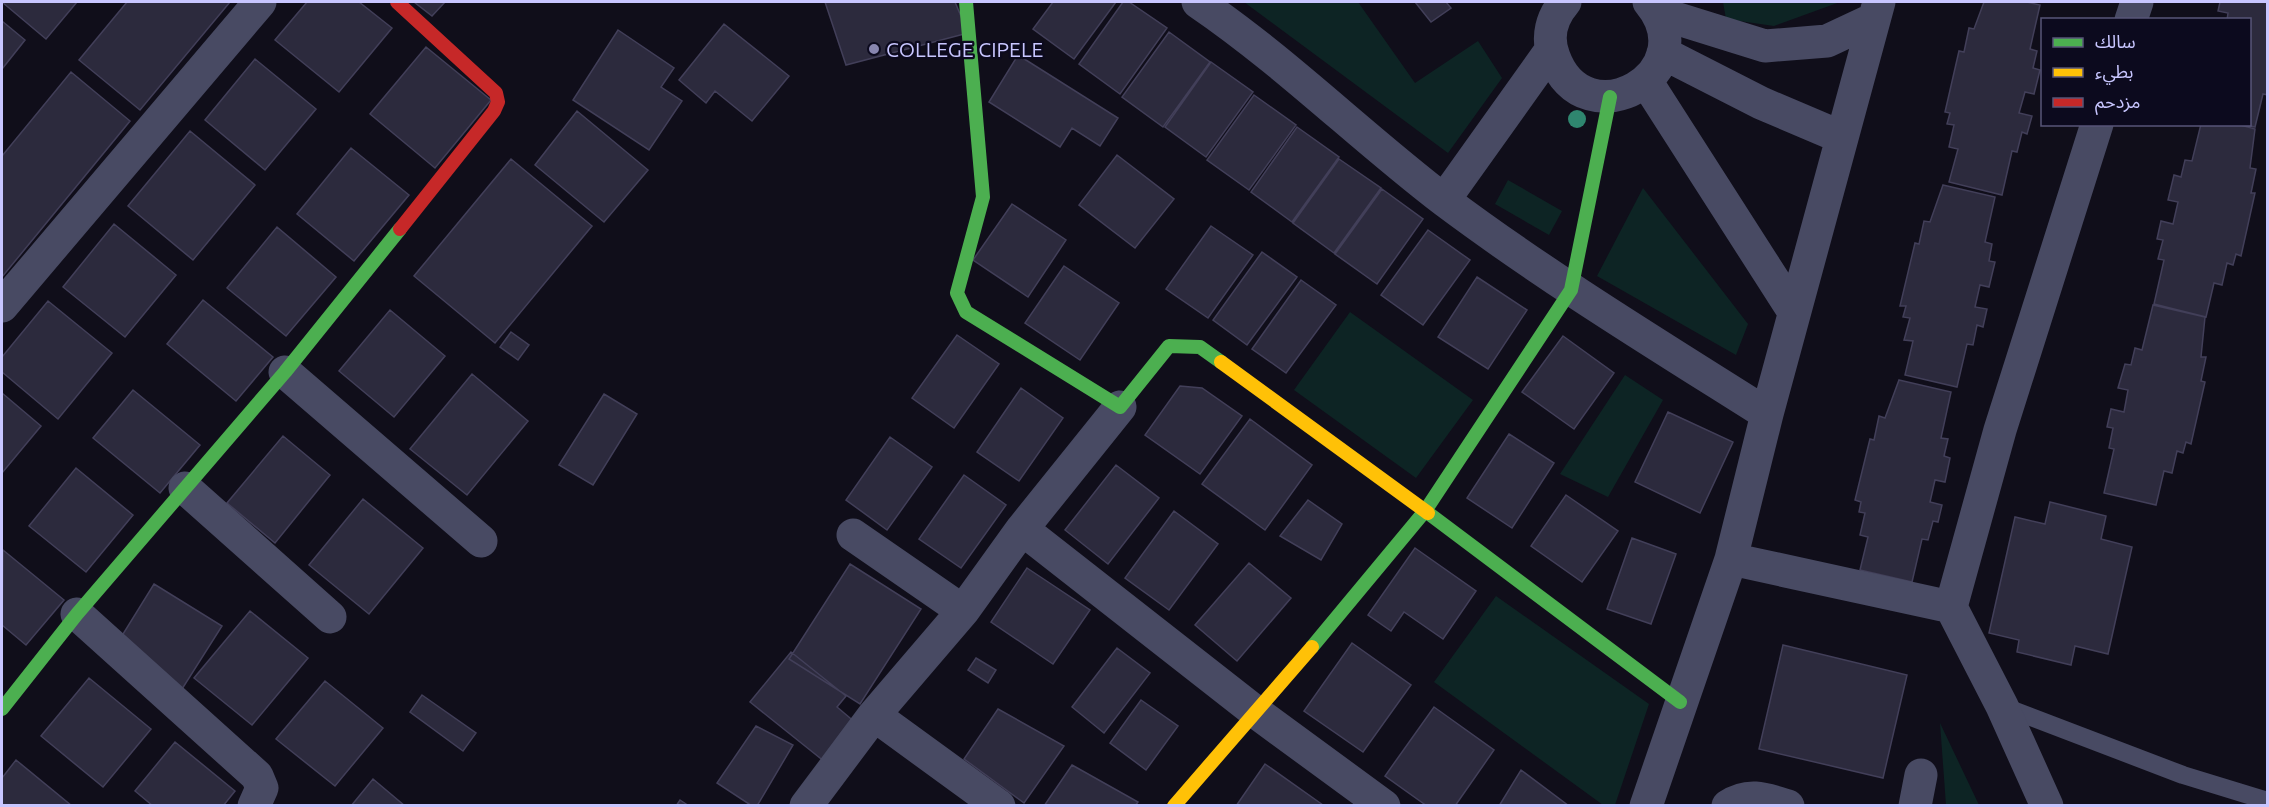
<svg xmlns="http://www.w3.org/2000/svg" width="2269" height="807" font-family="Ubuntu,'Noto Sans Arabic',sans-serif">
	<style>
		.green { fill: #0d2424 }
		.building { fill: #2c2a3d; stroke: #423f59; stroke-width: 1.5 }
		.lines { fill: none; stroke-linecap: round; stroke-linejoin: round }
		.lane { stroke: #484a63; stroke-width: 18 }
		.street { stroke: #484a63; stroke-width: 33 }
		.fast { stroke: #4caf50; stroke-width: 14 }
		.slow { stroke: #ffc107; stroke-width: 14 }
		.jam { stroke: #c62828; stroke-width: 14 }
		.tree { fill: #2f866f }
		.poi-dot { fill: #8886af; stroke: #0c0a1e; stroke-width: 2 }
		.labels { text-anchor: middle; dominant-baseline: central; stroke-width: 4.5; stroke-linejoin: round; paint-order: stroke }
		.poi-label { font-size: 21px; fill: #c8c6ff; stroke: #0c0a1e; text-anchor: start }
	</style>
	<rect width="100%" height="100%" fill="#100e1a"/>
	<!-- green -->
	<path class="green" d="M1244,2h114l57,81 63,-42 24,37 -54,75z
		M1723,2h117l-66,24 -48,-7z
		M1508,180l54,31 -13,24 -54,-31z
		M1643,188l105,136 -12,31 -139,-79z
		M1350,312l123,88 -57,78 -122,-88z
		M1625,375l38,25 -55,97 -48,-23z
		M1496,596l153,108 -34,101h-12l-169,-123z
		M1940,723l39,82h-33z"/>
	<!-- building -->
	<path class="building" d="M2,2h75l-31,37z
		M127,2h103l-90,108 -61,-50z
		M307,2h52l33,26 -53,64 -64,-52z
		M414,2h31l-13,14z
		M825,2h130l13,31 -122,32z
		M1053,2h63l-42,57 -41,-30z
		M1123,2h6l38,26 -47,66 -41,-30z
		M1415,2h31l5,6 -20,14z
		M1984,2h43l13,3 -10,44 7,2 -4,17 7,2 -6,24 -9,-2 -6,21 13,3 -5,18 -5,-2 -5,20 -5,-1 -10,44 -53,-13 9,-33 -9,-2 5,-22 -7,-1 3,-11 -5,-1 14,-61 5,1 5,-24 5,1z
		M2220,2h48v93l-5,-1 -8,33 -13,-3h8v-104h-23l1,-7 -10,-2z
		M2,21l23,19 -23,29z
		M724,24l65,52 -37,45 -37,-30 -9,12 -27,-23z
		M618,30l56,38 -13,19 21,14 -33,49 -76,-50z
		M1169,32l41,30 -47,65 -41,-30z
		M426,47l65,53 -56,68 -65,-54z
		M1018,55l100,63 -18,28 -28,-18 -12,19 -71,-45z
		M255,59l61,50 -51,61 -60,-50z
		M1211,62l42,30 -47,65 -41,-30z
		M71,72l59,49 -128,156v-121z
		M1254,95l42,30 -47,65 -42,-30z
		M577,111l71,59 -44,52 -69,-57z
		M2201,124h36l18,5 -5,39 6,1 -5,24h4l-14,63 -5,-2 -3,11 -6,-2 -5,22 -8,-2 -8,34 -52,-13 10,-44 -6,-1 5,-19 -6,-1 4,-18 12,3 5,-22 -10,-2 6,-25 7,2 4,-17 7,1z
		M1297,127l42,30 -47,65 -41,-30z
		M190,131l65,54 -62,75 -65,-54z
		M351,148l58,47 -55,66 -57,-47z
		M1117,155l57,44 -39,49 -56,-43z
		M511,159l81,67 -97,117 -81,-67z
		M1339,159l42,29 -47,65 -41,-30z
		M1943,185l52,12 -10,45 7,2 -3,17 6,1 -6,25 -9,-2 -5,22 12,2 -4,18 -6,-2 -4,20 -6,-1 -10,43 -52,-12 8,-34 -9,-1 6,-22 -7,-1 3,-11h-6l15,-63 4,1 5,-23 6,1z
		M1382,189l41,30 -46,65 -42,-30z
		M1012,204l54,36 -38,57 -55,-37z
		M114,224l62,51 -51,62 -62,-50z
		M1211,226l42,29 -45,63 -42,-29z
		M277,227l59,50 -50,59 -59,-48z
		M1428,230l42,30 -47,65 -42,-30z
		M1262,252l35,25 -50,68 -34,-25z
		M1064,266l55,37 -39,57 -55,-37z
		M1477,277l50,33 -39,59 -50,-32z
		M1301,280l35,25 -50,68 -34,-24z
		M203,300l70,57 -37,44 -69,-57z
		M48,301l64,52 -54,66 -56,-47v-15z
		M2153,305l52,12 -4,40h5l-5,24 4,1 -14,62 -5,-2 -3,11 -6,-2 -5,22 -8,-2 -8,34 -52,-12 10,-44 -5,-1 4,-20 -6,-1 4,-18 13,3 4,-22 -10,-2 7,-24 6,1 4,-17 7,2z
		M390,310l55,46 -51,61 -55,-46z
		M511,332l18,13 -11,15 -18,-13z
		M957,335l42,29 -45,64 -42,-30z
		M1563,336l51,37 -40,56 -52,-37z
		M472,374l56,47 -61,74 -57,-46z
		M1899,380l52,12 -10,46 7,1 -4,17 6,2 -5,24 -10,-2 -5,22 12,3 -4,17 -5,-1 -5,19 -6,-1 -10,43 -52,-12 8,-33 -8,-2 5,-22 -6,-1 2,-10 -6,-2 15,-61 4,1 5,-24 6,2z
		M1180,386l22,2 40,28 -42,58 -55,-39z
		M1021,388l42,30 -44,63 -42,-29z
		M133,390l67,55 -40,48 -67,-55z
		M2,393l39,33 -39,47z
		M604,394l33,20 -44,71 -34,-20z
		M1668,412l65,30 -33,71 -65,-31z
		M1250,419l62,46 -47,65 -63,-46z
		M1509,434l45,29 -42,65 -45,-30z
		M283,436l47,39 -55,68 -48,-40z
		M890,437l42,30 -45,63 -41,-30z
		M1116,465l43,33 -51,66 -43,-34z
		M76,468l57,47 -47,57 -57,-46z
		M964,475l42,30 -45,63 -42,-29z
		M1566,495l52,36 -36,51 -51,-36z
		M363,499l60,49 -54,66 -60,-49z
		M1308,500l34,24 -21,36 -41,-24z
		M2050,502l56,14 -5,23 31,8 -24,107 -33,-8 -4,19 -54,-13 2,-12 -30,-7 26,-116 30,7z
		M1174,511l44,33 -49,66 -44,-32z
		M1632,538l44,16 -25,70 -44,-15z
		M1415,548l61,43 -33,48 -39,-27 -13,19 -23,-16z
		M3,550l61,50 -38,45 -24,-20z
		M1249,563l42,35 -54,63 -42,-36z
		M850,564l71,45 -61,95 -71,-45z
		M1027,568l63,42 -37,54 -62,-42z
		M154,584l68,42 -45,71 -67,-42z
		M250,611l58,47 -56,67 -58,-47z
		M1352,643l59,42 -48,67 -59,-41z
		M1783,645l124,30 -24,103 -124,-29z
		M1117,648l33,25 -46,60 -32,-26z
		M791,652l55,44 -9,11 19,16 -31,39 -75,-60z
		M976,658l20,12 -8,13 -20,-13z
		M89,678l62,51 -48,58 -62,-51z
		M325,681l58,47 -48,58 -59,-47z
		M422,695l54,38 -13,18 -53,-39z
		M1141,700l37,26 -32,44 -36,-27z
		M1434,707l60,43 -39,56h-28l-42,-30z
		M998,709l66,37 -40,57 -60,-44z
		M756,726l37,19 -36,61h-5l-35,-23z
		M175,742l60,49 -12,15h-70l-18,-15z
		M16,760l56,46h-70v-28z
		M1265,764l58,41 -1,1h-86z
		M1072,765l66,37 -3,4h-91z
		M1521,770l48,36h-70z
		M373,779l32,27h-54z
		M680,800l9,6h-13z"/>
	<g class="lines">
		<!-- lane -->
		<path class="lane" d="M2002,706l181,69 85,26"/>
		<!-- street -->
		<path class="street" d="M1198,2c88,60 163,135 247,199 103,77 213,144 322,213
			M1565,2c-13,15 -19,35 -11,55 31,85 154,16 95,-55
			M1659,13l106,33 62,-5 47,-22
			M2131,20l6,-18
			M1663,53l98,50 80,34
			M1646,81l148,231
			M1444,200l107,-150
			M2,306l258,-304
			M285,372l196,169
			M185,488l145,129
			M1022,529l235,184 127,93
			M853,535l110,76
			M1731,559l220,48
			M77,614l180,162 5,12 -8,18
			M874,715l125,91
			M806,806l68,-91 89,-104 59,-82 98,-122
			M1646,806l85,-247 36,-145 112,-412
			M1728,806c21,-14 38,-7 60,0
			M1915,806l6,-31
			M2047,806l-45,-100 -51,-99 49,-177 97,-306"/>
		<!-- fast -->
		<path class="fast" d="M966,2l17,195 -26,96 9,19 154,95 49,-61 31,1 21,15
			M1428,513l252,189
			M1312,647l113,-136 146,-221 39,-193
			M2,709l75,-95 208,-242 115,-143"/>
		<!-- slow -->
		<path class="slow" d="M1221,362l207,151
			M1174,806l138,-159"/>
		<!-- jam -->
		<path class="jam" d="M397,2l99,91 2,9 -4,9 -94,118"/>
	</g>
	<!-- trees -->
	<circle class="tree" cx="1577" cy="119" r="9"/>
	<!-- markers -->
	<circle class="poi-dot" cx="874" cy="49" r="6"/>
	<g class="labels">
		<!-- poi labels -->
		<g class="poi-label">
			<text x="886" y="49">COLLEGE CIPELE</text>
		</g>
	</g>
	<!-- border -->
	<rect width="2269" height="807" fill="none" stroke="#c8c6ff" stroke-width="6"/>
	<!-- legend -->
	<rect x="2041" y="18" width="210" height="108" fill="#0c0a1e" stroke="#575578" stroke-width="1.5"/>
	<rect x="2053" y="38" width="30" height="9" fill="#4caf50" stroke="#575578" stroke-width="1.5"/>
	<text x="2095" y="48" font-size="18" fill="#c8c6ff">سالك</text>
	<rect x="2053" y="68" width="30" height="9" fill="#ffc107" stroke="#575578" stroke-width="1.5"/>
	<text x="2095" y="78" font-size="18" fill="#c8c6ff">بطيء</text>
	<rect x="2053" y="98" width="30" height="9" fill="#c62828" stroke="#575578" stroke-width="1.5"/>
	<text x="2095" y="108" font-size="18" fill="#c8c6ff">مزدحم</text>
</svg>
